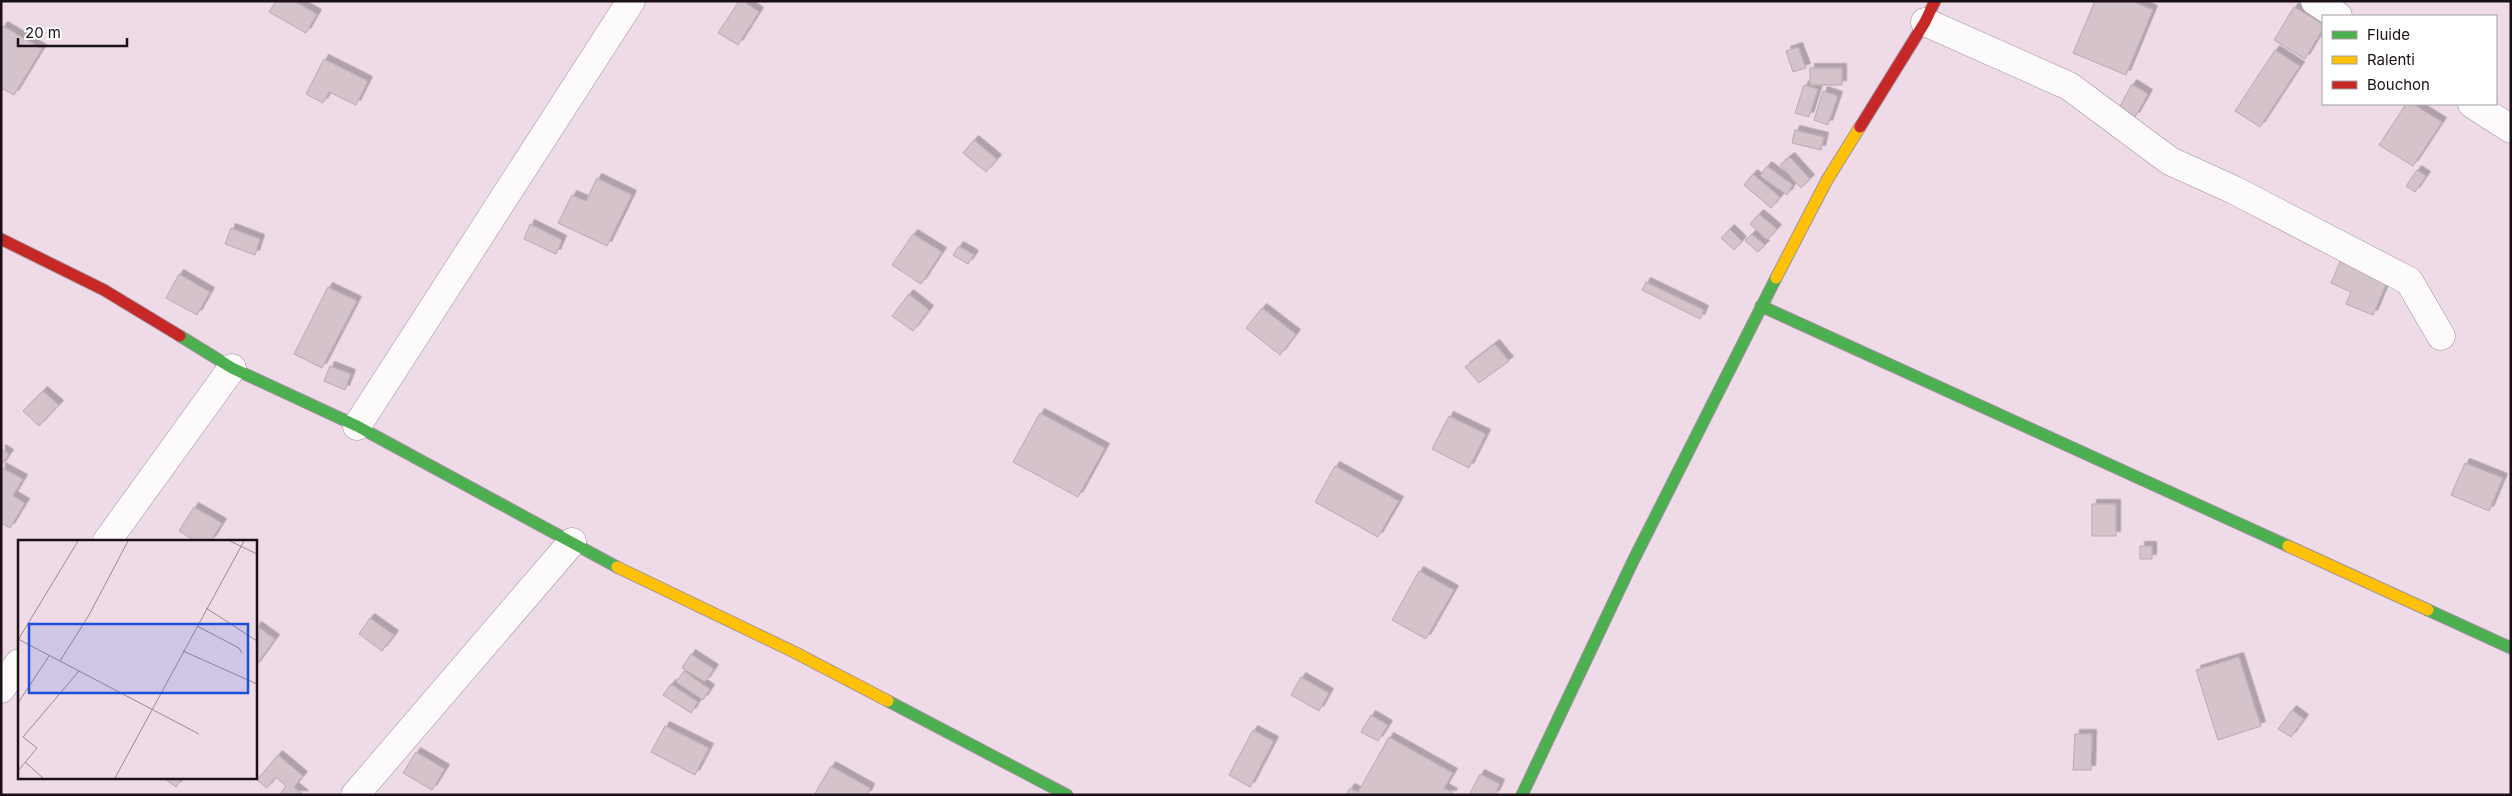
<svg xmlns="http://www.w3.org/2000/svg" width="2512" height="796" font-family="Inter,sans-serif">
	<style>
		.building { fill: #d4c3ca; stroke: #b9a8af; filter: url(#shadow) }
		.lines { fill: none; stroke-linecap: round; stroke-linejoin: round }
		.street-casing { stroke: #a1929c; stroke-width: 29 }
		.fast-casing { stroke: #a1929c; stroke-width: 13 }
		.slow-casing { stroke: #a1929c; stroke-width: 13 }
		.jam-casing { stroke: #a1929c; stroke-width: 13 }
		.street { stroke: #fcfafb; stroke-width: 28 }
		.fast { stroke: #4caf50; stroke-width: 11 }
		.slow { stroke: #ffc107; stroke-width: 11 }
		.jam { stroke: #c62828; stroke-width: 11 }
		.inset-road { fill: none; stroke: #9a8a94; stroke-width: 1 }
		.view { fill: #1d4ed8; fill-opacity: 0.15; stroke: #1d4ed8; stroke-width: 2.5 }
		.inset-edge { fill: none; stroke: #1c1018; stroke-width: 2.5 }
	</style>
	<defs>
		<filter id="shadow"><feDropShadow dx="4.5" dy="-4.5" stdDeviation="0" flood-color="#0004"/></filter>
	</defs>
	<rect width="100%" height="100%" fill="#eedbe7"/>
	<!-- building -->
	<path class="building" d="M276,1h18l23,13 -11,19 -37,-21z
		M739,1h4l16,11 -21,33 -20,-12z
		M2095,1h37l21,9 -27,65 -53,-22z
		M2294,7l29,17v5l-18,30 -31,-19z
		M3,26l39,23 -28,46 -13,-7v-59z
		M1798,47l8,21 -13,4 -7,-21z
		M2275,50l25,16 -40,61 -25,-16z
		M324,59l44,22 -12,24 -27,-13 -6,11 -17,-9z
		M1810,68h32v17h-32z
		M2132,84l16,10 -13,23 -16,-9z
		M1804,85l14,4 -9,28 -14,-4z
		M1823,91l15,5 -10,29 -14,-5z
		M2406,104h7l29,18 -29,44 -34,-21z
		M1795,130l29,7 -3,13 -29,-7z
		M974,140l23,19 -11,13 -23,-19z
		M1790,157l20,22 -9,9 -21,-23z
		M1767,166l26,19 -6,10 -27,-19z
		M2417,170l9,6 -11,16 -9,-6z
		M1753,174l27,23 -9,11 -27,-23z
		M597,178l35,17 -25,51 -49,-23 14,-28 14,6z
		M1759,214l18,15 -10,11 -17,-16z
		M530,224l32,16 -6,14 -32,-15z
		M231,228l29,11 -5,16 -30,-11z
		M1730,229l12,12 -8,9 -13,-12z
		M913,234l29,18 -21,32 -29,-19z
		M1752,234l13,11 -7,7 -13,-11z
		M959,246l15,9 -6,9 -15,-9z
		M2343,255l47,20 -17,40 -27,-11 5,-12 -20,-9z
		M179,274l31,18 -13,23 -31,-17z
		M1646,282l58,28 -4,9 -58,-29z
		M328,287l29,14 -35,67 -28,-14z
		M909,294l20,16 -16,21 -21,-15z
		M1262,308l34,26 -16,21 -34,-27z
		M1495,344l14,17 -30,22 -14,-16z
		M330,366l21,8 -6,16 -21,-9z
		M43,391l16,14 -20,21 -16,-15z
		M1040,413l65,35 -27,49 -65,-35z
		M1449,416l37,18 -17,34 -37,-19z
		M1,449l8,5 -8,12z
		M2465,463l38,15 -14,33 -38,-16z
		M1335,466l64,35 -21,36 -63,-35z
		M1,467l22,12 -10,17 12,7 -15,25 -9,-5z
		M2092,504h24v32h-24z
		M194,507l28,16 -11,18h-16l-16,-10z
		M2140,546h12v13h-12z
		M1419,571l35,19 -28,49 -34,-19z
		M370,618l24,17 -12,16 -23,-17z
		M257,626l18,13 -20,28v-38z
		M691,654l23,15 -9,13 -23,-14z
		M2239,657l22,69 -43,14 -22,-70z
		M684,671l26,18 -7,11 -27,-18z
		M1301,677l28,16 -10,18 -28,-16z
		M671,684l27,18 -7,11 -28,-18z
		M2292,710l12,9 -13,18 -13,-8z
		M1371,715l17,10 -10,16 -17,-9z
		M665,726l44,22 -14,27 -44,-23z
		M1253,730l21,11 -24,46 -21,-12z
		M2075,734h17l-1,36h-18z
		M1389,737l64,36 -9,15 9,5 -1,2h-106l4,-7 8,4z
		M416,752l29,17 -13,21 -29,-17z
		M278,755l25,21 -9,11 10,8h-25l7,-9 -10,-9 -9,11 -10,-8z
		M831,766l39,22 -3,7h-53z
		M1480,774l20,10 -5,11h-26z
		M162,777h21l-7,10z"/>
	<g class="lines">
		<!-- street casing -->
		<g class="street-casing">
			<path id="street" d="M2315,1l23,15
				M1925,22l144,64 101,75 64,29 175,91 32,55
				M2472,104l39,25
				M357,426l274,-425
				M107,541l125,-173
				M1,689l18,-26
				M355,795l217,-253"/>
		</g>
		<!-- fast casing -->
		<g class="fast-casing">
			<path id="fast" d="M1761,306l527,240
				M180,336l52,32 125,58 260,141
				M2428,610l83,38
				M888,701l179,94
				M1522,795l111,-234 143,-283"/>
		</g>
		<!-- slow casing -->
		<g class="slow-casing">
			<path id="slow" d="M1776,278l51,-98 33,-53
				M2288,546l140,64
				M617,567l177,85 94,49"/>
		</g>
		<!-- jam casing -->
		<g class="jam-casing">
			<path id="jam" d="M1860,127l65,-105 10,-21
				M1,239l103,51 76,46"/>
		</g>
		<!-- street -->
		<use href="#street" class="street"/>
		<!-- fast -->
		<use href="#fast" class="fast"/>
		<!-- slow -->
		<use href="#slow" class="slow"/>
		<!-- jam -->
		<use href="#jam" class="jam"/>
	</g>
	<!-- overview -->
	<g transform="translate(18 540)">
		<rect width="239" height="239" fill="#eedbe7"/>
		<path class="inset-road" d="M212,1l27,13M188,68l51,33M179,86l42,22 3,5M0,99l181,95M0,100l60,-99M165,111l74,33M42,121l29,-46 39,-74M0,163l31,-47M7,222l18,16M0,231l19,-23 -14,-11 56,-66M97,238l129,-237"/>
		<path class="view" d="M11,84h219v69h-219z"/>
		<rect width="239" height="239" class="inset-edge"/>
	</g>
	<!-- border -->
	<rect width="2512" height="796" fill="none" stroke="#1c1018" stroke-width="5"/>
	<!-- legend -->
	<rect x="2322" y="15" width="175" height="90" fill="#ffffff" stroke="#a49fa3"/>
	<rect x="2332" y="31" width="25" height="8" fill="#4caf50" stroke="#a49fa3"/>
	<text x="2367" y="40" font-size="15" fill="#1c1018">Fluide</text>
	<rect x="2332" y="56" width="25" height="8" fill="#ffc107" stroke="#a49fa3"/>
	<text x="2367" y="65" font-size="15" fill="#1c1018">Ralenti</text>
	<rect x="2332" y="81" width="25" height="8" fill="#c62828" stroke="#a49fa3"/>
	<text x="2367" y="90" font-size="15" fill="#1c1018">Bouchon</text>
	<!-- scale -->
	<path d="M18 38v8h109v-8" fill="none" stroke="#1c1018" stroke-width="2.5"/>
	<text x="25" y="38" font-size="15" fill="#1c1018" stroke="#ffffff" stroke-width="4" paint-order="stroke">20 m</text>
</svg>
